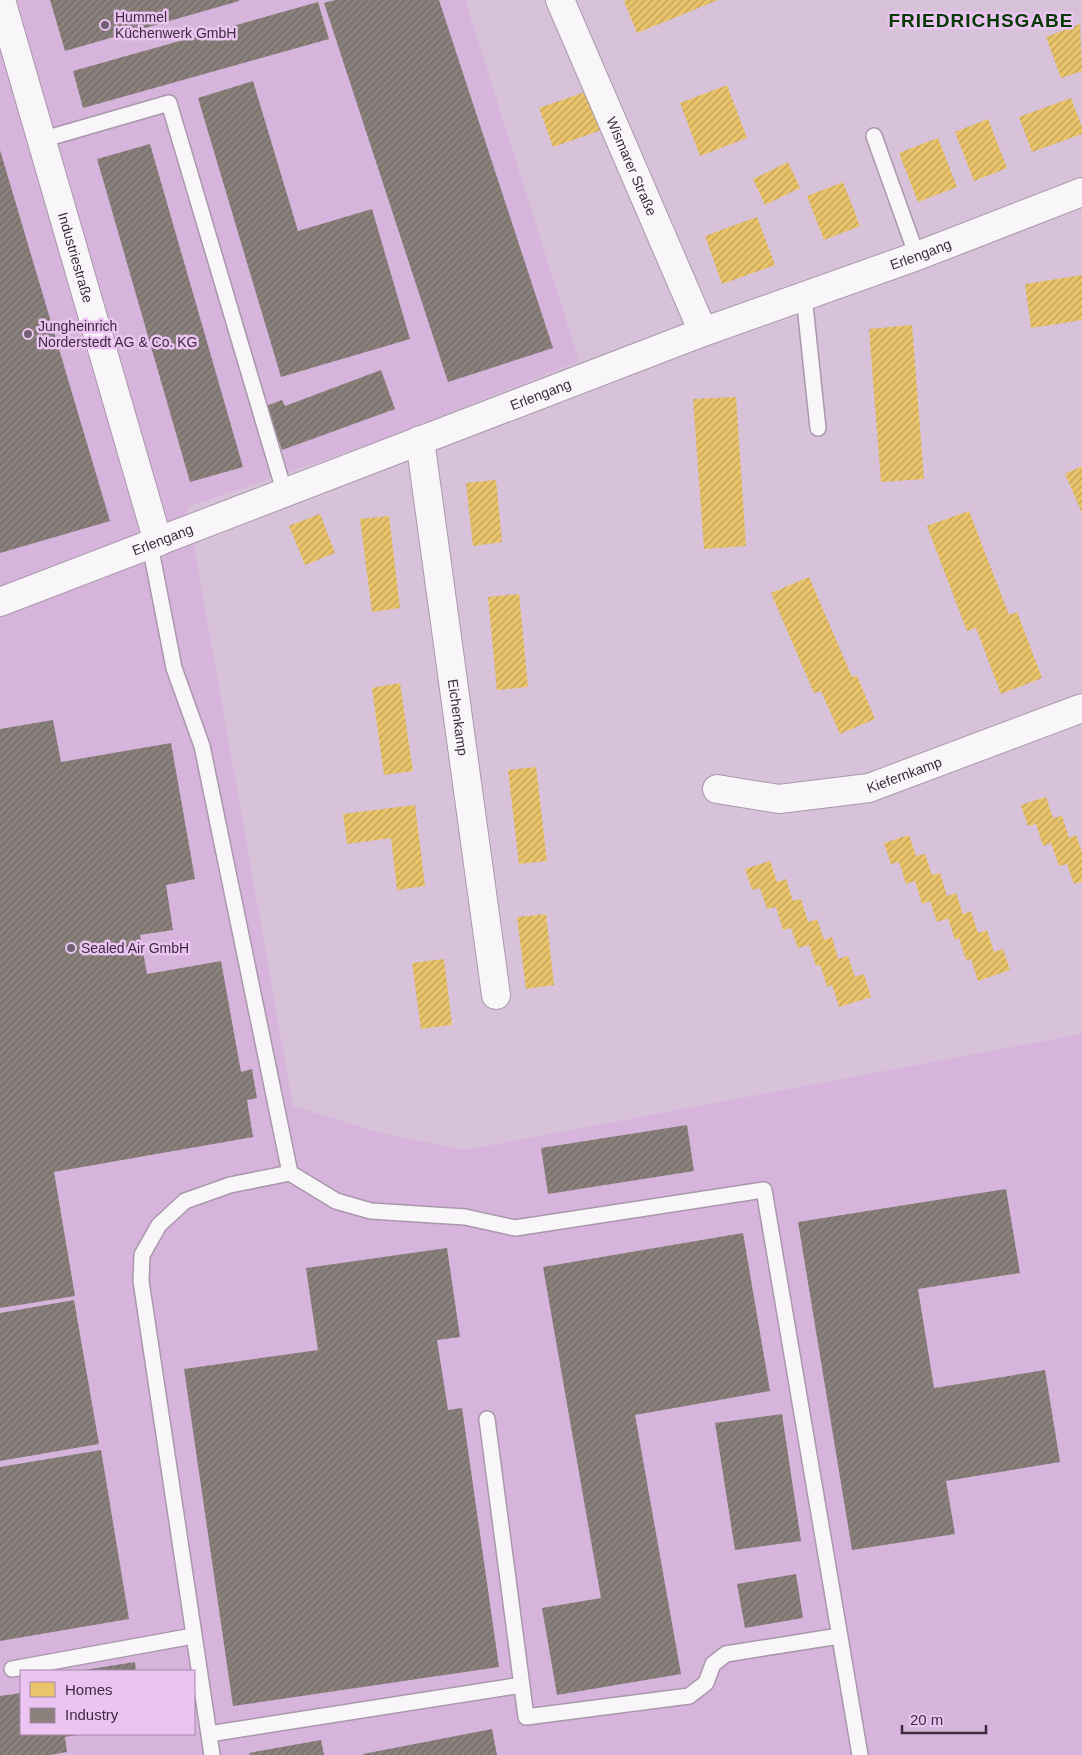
<svg xmlns="http://www.w3.org/2000/svg" width="1082" height="1755" font-family="Helvetica,sans-serif">
	<style>
		.built { fill: #d6b4db; fill-rule: evenodd }
		.homes { fill: url(#homes-hatch) }
		.industry { fill: url(#industry-hatch) }
		.lines { fill: none; stroke-linecap: round; stroke-linejoin: round }
		.service-casing { stroke: #a998ab; stroke-width: 18 }
		.minor-casing { stroke: #a998ab; stroke-width: 30 }
		.service { stroke: #f9f6f9; stroke-width: 15 }
		.minor { stroke: #f9f6f9; stroke-width: 28 }
		.poi-dot { fill: #726075; stroke: #ecc4f2; stroke-width: 2 }
		.labels { text-anchor: middle; dominant-baseline: central; stroke-width: 5; stroke-linejoin: round; paint-order: stroke }
		.poi-label { font-size: 14px; fill: #3c2c3e; stroke: #ecc4f2; text-anchor: start }
		.street-label { font-size: 14px; fill: #3c2c3e; stroke: #ecc4f2 }
		.district-label { font-size: 19px; font-weight: bold; letter-spacing: 1px; fill: #053b03; stroke: #ecc4f2 }
	</style>
	<defs>
		<pattern id="homes-hatch" width="6" height="6" patternUnits="userSpaceOnUse" patternTransform="scale(1.25)"><rect width="6" height="6" fill="#e9c46a"/><path d="M-1 1l2-2M0 6l6-6M5 7l2-2" fill="none" stroke="#be9f59"/></pattern>
		<pattern id="industry-hatch" width="6" height="6" patternUnits="userSpaceOnUse" patternTransform="scale(1.25)"><rect width="6" height="6" fill="#8a817c"/><path d="M-1 1l2-2M0 6l6-6M5 7l2-2" fill="none" stroke="#726a67"/></pattern>
	</defs>
	<rect width="100%" height="100%" fill="#d7c2da"/>
	<!-- built -->
	<path class="built" d="M0,0h465l114,361 -209,83 -183,63 106,599 87,27 85,17 617,-116v721h-1082zM21,1671h173v63h-173z"/>
	<!-- homes -->
	<path class="homes" d="M627,0h91l-81,33 -13,-32z
		M1080,24l2,47 -21,7 -15,-41z
		M727,85l20,53 -47,18 -20,-53z
		M588,91l14,39 -49,17 -14,-39z
		M1071,98l11,29v7l-50,18 -13,-35z
		M988,119l19,49 -33,13 -19,-49z
		M938,138l19,49 -39,15 -19,-49z
		M788,162l12,26 -35,17 -12,-26z
		M843,182l17,44 -36,14 -17,-44z
		M757,217l18,48 -53,19 -17,-48z
		M1082,275v45l-51,8 -6,-44z
		M912,325l12,154 -43,3 -12,-153z
		M736,397l10,149 -42,3 -11,-150z
		M1082,466v47l-17,-39z
		M496,480l6,62 -29,4 -7,-63z
		M969,511l40,104 8,-3 25,66 -41,16 -25,-66 -9,3 -40,-105z
		M320,514l15,39 -30,12 -16,-39z
		M389,516l11,92 -28,4 -12,-93z
		M809,577l43,100 5,-1 18,43 -35,15 -19,-43 -7,2 -43,-100z
		M519,594l9,93 -31,3 -9,-93z
		M400,683l13,88 -29,4 -12,-87z
		M536,767l11,94 -28,3 -11,-94z
		M1046,797l7,21 9,-2 7,22 7,-3 6,17v30l-8,2 -7,-20 -8,2 -8,-23 -8,3 -7,-22 -8,2 -7,-21z
		M415,805l10,81 -28,4 -6,-52 -44,6 -4,-30z
		M909,835l7,21 9,-2 7,21 8,-2 7,23 9,-3 7,21 8,-3 7,22 9,-3 7,22 9,-3 7,21 -32,11 -7,-22 -5,1 -7,-22 -4,2 -7,-22 -11,4 -7,-21 -8,3 -7,-23 -9,3 -7,-22 -8,2 -7,-21z
		M770,861l7,21 9,-3 7,22 8,-2 7,23 9,-3 7,21 8,-3 6,22 10,-3 7,21 9,-3 7,23 -32,10 -7,-22 -5,2 -7,-22 -4,1 -7,-21 -11,3 -7,-20 -8,2 -7,-23 -9,2 -7,-21 -8,2 -7,-21z
		M546,914l8,71 -28,4 -9,-72z
		M444,959l8,66 -31,4 -9,-66z"/>
	<!-- industry -->
	<path class="industry" d="M50,0h189v1l-174,50z
		M335,0h104l114,348 -105,34 -124,-379z
		M318,2l11,37 -246,69 -10,-37z
		M253,81l45,150 74,-22 38,130 -129,38 -83,-279z
		M150,144l93,323 -53,15 -93,-323z
		M0,150l110,371 -110,32z
		M381,370l14,39 -113,41 -16,-44 16,-6 3,6z
		M53,720l8,42 110,-19 24,136 -29,6 7,45 -33,5 7,39 74,-13 20,111 11,-3 5,29 -10,2 6,37 -199,35 21,124 -75,12v-579z
		M687,1125l7,46 -146,23 -7,-46z
		M1006,1189l14,84 -102,16 16,99 111,-18 15,92 -114,19 9,53 -103,16 -54,-328z
		M743,1233l27,158 -135,24 46,259 -124,21 -15,-87 59,-10 -58,-331z
		M447,1248l13,89 -23,3 11,70 14,-2 37,259 -266,39 -49,-337 134,-19 -12,-82z
		M74,1300l25,144 -99,17v-148z
		M782,1414l19,127 -66,9 -20,-127z
		M101,1450l28,169 -129,22v-174z
		M796,1574l7,44 -58,10 -8,-44z
		M135,1662l1,9h-52v-1z
		M21,1693v41h61l-17,3 2,15 -17,3h-50v-59z
		M492,1729l5,26h-134v-1z
		M321,1740l3,15h-74l-1,-2z"/>
	<g class="lines">
		<!-- service casing -->
		<g class="service-casing">
			<path id="service" d="M874,136l43,120
				M41,140l128,-37 116,391
				M804,296l14,132
				M150,545l24,123 28,78 88,427
				M487,1419l39,298 163,-21 17,-13 7,-19 13,-10 113,-18
				M12,1669l181,-33
				M209,1734l313,-49
				M212,1755l-71,-474 1,-26 17,-30 26,-24 45,-16 60,-12 46,28 35,10 94,6 50,11 249,-38 96,565"/>
		</g>
		<!-- minor casing -->
		<g class="minor-casing">
			<g id="minor">
				<path id="s1" d="M1,0l157,542"/>
				<path id="s2" d="M560,0l143,332"/>
				<path id="s3" d="M420,440l76,555"/>
				<path id="s4" d="M0,602l703,-270 214,-76 165,-64"/>
				<path id="s5" d="M717,789l62,10 90,-11 213,-80"/>
			</g>
		</g>
		<!-- service -->
		<use href="#service" class="service"/>
		<!-- minor -->
		<use href="#minor" class="minor"/>
	</g>
	<!-- markers -->
	<g class="poi-dot">
		<circle cx="105" cy="25" r="5"/>
		<circle cx="28" cy="334" r="5"/>
		<circle cx="71" cy="948" r="5"/>
	</g>
	<g class="labels">
		<!-- poi labels -->
		<g class="poi-label">
			<text x="115" y="17">Hummel<tspan x="115" dy="16">Küchenwerk GmbH</tspan></text>
			<text x="38" y="326">Jungheinrich<tspan x="38" dy="16">Norderstedt AG &amp; Co. KG</tspan></text>
			<text x="81" y="948">Sealed Air GmbH</text>
		</g>
		<!-- street labels -->
		<g class="street-label">
			<text stroke="none"><textPath href="#s2" startOffset="181">Wismarer Straße</textPath></text>
			<text stroke="none"><textPath href="#s4" startOffset="984">Erlengang</textPath></text>
			<text stroke="none"><textPath href="#s1" startOffset="268">Industriestraße</textPath></text>
			<text stroke="none"><textPath href="#s4" startOffset="579">Erlengang</textPath></text>
			<text stroke="none"><textPath href="#s4" startOffset="174">Erlengang</textPath></text>
			<text stroke="none"><textPath href="#s3" startOffset="280">Eichenkamp</textPath></text>
			<text stroke="none"><textPath href="#s5" startOffset="191">Kiefernkamp</textPath></text>
		</g>
		<!-- district labels -->
		<g class="district-label">
			<text x="981" y="20">FRIEDRICHSGABE</text>
		</g>
	</g>
	<!-- legend -->
	<rect x="20" y="1670" width="175" height="65" fill="#ecc4f2" stroke="#a687aa"/>
	<rect x="30" y="1682" width="25" height="15" fill="#e9c46a" stroke="#a687aa"/>
	<text x="65" y="1695" font-size="15" fill="#3c2c3e">Homes</text>
	<rect x="30" y="1708" width="25" height="15" fill="#8a817c" stroke="#a687aa"/>
	<text x="65" y="1720" font-size="15" fill="#3c2c3e">Industry</text>
	<!-- scale -->
	<path d="M902 1725v8h84v-8" fill="none" stroke="#3c2c3e" stroke-width="2.5"/>
	<text x="910" y="1725" font-size="15" fill="#3c2c3e" stroke="#ecc4f2" stroke-width="4" paint-order="stroke">20 m</text>
</svg>
